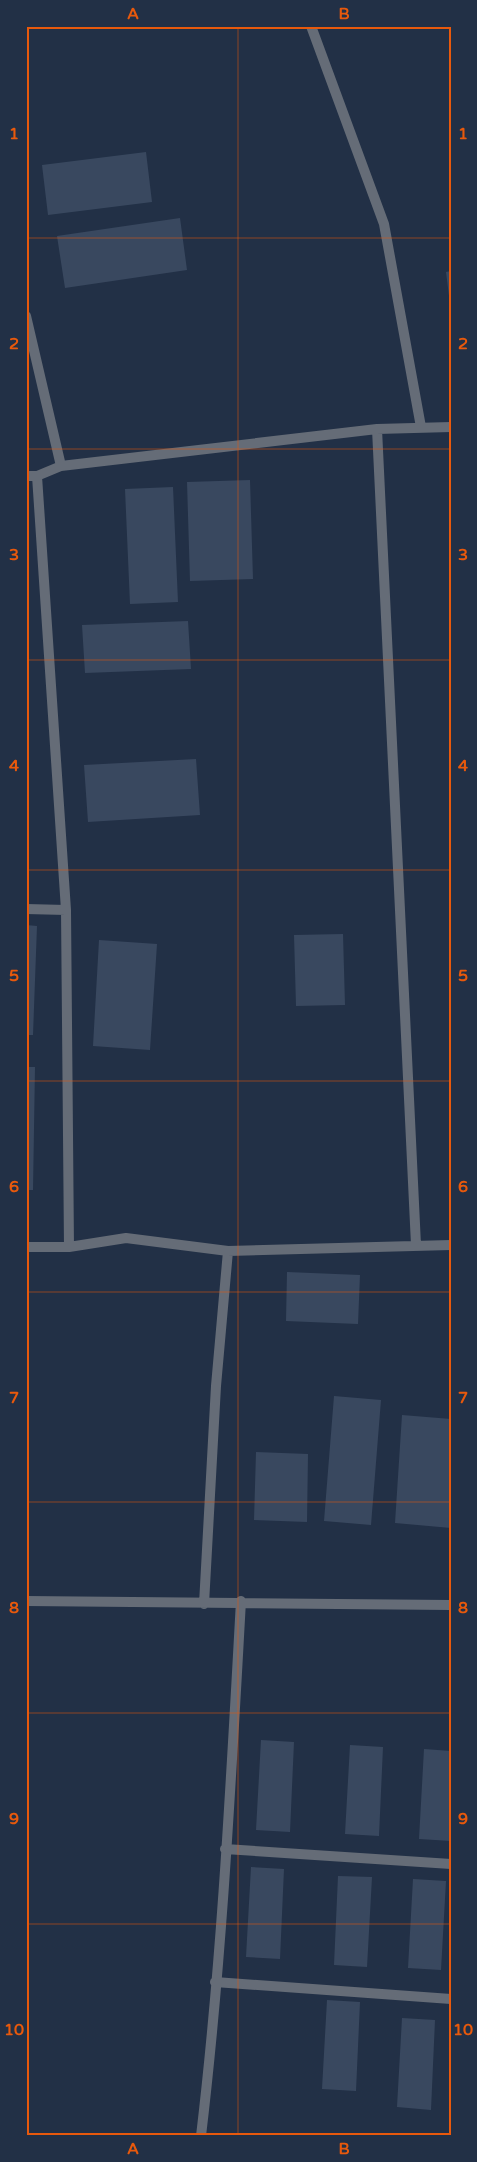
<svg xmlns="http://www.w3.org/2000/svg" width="477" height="2162" font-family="'Varela Round',sans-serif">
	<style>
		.building { fill: #39485f }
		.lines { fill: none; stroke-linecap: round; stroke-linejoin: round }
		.minor { stroke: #656c77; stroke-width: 10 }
		.grid { fill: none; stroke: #e8590c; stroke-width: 1; stroke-opacity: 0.55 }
		.neatline { fill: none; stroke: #e8590c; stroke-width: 2 }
		.grid-label { font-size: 16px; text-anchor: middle; font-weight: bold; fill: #e8590c }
	</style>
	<rect width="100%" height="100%" fill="#223046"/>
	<!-- building -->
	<path class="building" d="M146,152l6,50 -104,13 -6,-50z
		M180,218l7,52 -122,18 -8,-52z
		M451,271v33h-1l-4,-32z
		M250,480l3,99 -63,2 -3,-99z
		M173,487l5,115 -48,2 -5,-115z
		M188,621l3,48 -106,4 -3,-48z
		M196,759l4,56 -112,7 -4,-57z
		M26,925l11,1 -4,109h-7z
		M343,934l2,71 -49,1 -2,-71z
		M99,940l58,4 -7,106 -57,-4z
		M26,1067h9l-2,123h-7z
		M287,1272l73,3 -2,49 -72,-3z
		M334,1396l47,4 -10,125 -47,-4z
		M402,1415l49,4v109l-56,-5z
		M256,1452l52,2 -1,68 -53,-2z
		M261,1740l33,2 -4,90 -34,-2z
		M350,1745l33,2 -4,89 -34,-2z
		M424,1749l27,2v90l-32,-2z
		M251,1867l33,2 -4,90 -34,-2z
		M338,1876l34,1 -5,90 -33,-2z
		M413,1879l33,2 -5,89 -33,-2z
		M327,2000l33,2 -4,89 -34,-2z
		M402,2018l33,2 -4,90 -34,-3z"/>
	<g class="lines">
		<!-- minor -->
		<path class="minor" d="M311,26l73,198 37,203
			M26,316l35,150
			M377,429l39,816
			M26,476h11l24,-10 316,-37 74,-2
			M37,476l29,434 3,337
			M26,909l40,1
			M26,1247h43l57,-9 102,13 223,-6
			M26,1601c142,2 283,2 425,4
			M204,1604l12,-218 12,-135
			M225,1849l226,15
			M215,1982l236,17
			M201,2136c21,-177 30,-357 40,-535"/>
	</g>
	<!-- grid -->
	<path class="grid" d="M238,26v2110M26,238h425M26,449h425M26,660h425M26,870h425M26,1081h425M26,1292h425M26,1502h425M26,1713h425M26,1924h425"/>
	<!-- border -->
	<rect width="477" height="2162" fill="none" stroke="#223046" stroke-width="55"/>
	<rect x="28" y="28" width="422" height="2106" class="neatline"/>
	<g class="grid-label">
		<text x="133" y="19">A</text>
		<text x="344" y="19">B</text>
		<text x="14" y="139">1</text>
		<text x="463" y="139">1</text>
		<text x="14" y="349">2</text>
		<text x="463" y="349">2</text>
		<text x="14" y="560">3</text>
		<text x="463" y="560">3</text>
		<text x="14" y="771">4</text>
		<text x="463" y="771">4</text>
		<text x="14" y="981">5</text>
		<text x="463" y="981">5</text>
		<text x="14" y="1192">6</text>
		<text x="463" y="1192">6</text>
		<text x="14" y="1403">7</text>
		<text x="463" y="1403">7</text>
		<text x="14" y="1613">8</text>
		<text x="463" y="1613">8</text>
		<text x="14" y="1824">9</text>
		<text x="463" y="1824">9</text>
		<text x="14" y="2035">10</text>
		<text x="463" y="2035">10</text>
		<text x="133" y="2154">A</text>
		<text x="344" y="2154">B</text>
	</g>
</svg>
